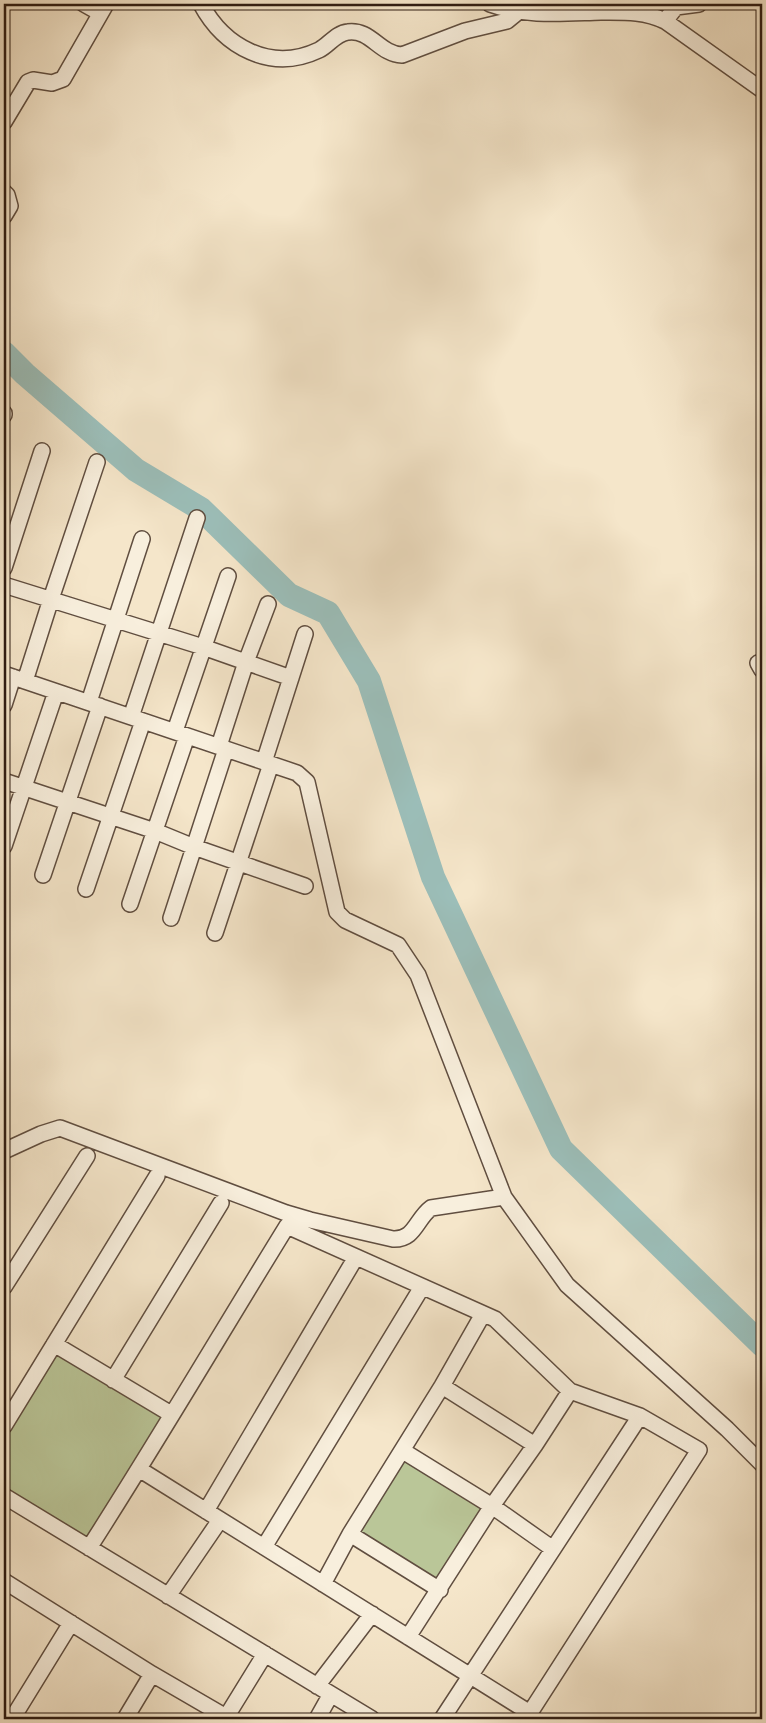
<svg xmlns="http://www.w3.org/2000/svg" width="766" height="1723" font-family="'IM FELL Great Primer',serif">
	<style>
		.green { fill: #bac698; stroke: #747155 }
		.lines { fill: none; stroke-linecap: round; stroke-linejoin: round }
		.river { stroke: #9cbfba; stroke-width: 24 }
		.street-casing { stroke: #604e40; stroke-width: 18 }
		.street { stroke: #f8efdd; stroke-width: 15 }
	</style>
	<rect width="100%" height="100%" fill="#f5e6ca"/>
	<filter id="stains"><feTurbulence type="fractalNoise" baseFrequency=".004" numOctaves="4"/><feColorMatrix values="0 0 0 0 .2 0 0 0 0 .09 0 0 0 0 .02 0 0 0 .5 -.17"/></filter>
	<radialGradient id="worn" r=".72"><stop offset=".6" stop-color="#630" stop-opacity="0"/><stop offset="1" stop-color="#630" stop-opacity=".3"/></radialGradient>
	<!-- green -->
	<path class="green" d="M54,1344l117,70 -82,134 -85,-52v-70z
		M403,1451l89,55 -52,84 -90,-56z"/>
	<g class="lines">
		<!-- river -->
		<path class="river" d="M4,353l21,21 111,96 65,39 88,86 39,18 41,68 64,196 128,272 201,196"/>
		<!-- street casing -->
		<g class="street-casing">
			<path id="street" d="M84,4l16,9
				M201,4c23,43 70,69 118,46 10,-5 17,-17 29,-18 23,-3 31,22 54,23l63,-24 42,-10 11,-9 4,-8
				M490,4c36,13 74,9 111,8 23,0 43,-1 64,9l97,69
				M665,21l11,-14 23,-3
				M4,122l24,-40 5,-2 19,3 11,-4 43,-75
				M4,192l3,3 3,11 -6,10
				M4,415v-2
				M4,568l38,-117
				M4,585l199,62 88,31
				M758,663l4,7
				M4,674l293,99 10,9 30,130 8,8 53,25 20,30 86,222 63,88 160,144 35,35
				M25,681l26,-82 46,-137
				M89,702l53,-163
				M4,705l9,-28
				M131,717l66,-199
				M175,731l53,-155
				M219,746l27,-84 22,-58
				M264,762l41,-128
				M4,781l151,50 39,16 111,39
				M4,846l52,-154
				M43,875l57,-169
				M86,889l57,-168
				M130,904l57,-168
				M171,918l55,-169
				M215,933l56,-169
				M4,1151l37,-17 19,-6 226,85 24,7 83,19c22,1 23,-20 38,-31l73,-11
				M4,1287l83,-131
				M54,1344l117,70
				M113,1380l108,-177
				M442,1386l93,59
				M4,1426l153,-250
				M403,1451l89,55 61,43
				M139,1469l391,244
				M4,1496l368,223
				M206,1511l150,-254
				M350,1534l90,56
				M264,1547l158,-260
				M89,1548c68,-106 132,-215 198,-322l208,93 75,72 70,25 59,34 -173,269
				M4,1581l148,93 74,43
				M323,1584l27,-50 92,-148 41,-72
				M168,1596l52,-76
				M408,1637l84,-131 43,-61 35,-54
				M317,1686l55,-72
				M12,1719l59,-96
				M125,1719l27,-45
				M225,1719l40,-65
				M317,1719l14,-25
				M442,1719l198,-303"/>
		</g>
		<!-- street -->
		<use href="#street" class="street"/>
	</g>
	<!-- margin -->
	<rect width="766" height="1723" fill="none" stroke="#f5e6ca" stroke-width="20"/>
	<rect x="5" y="5" width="756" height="1713" fill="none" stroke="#2f1c12" stroke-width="2.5"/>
	<rect x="10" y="10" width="746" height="1703" fill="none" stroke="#2f1c12"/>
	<rect width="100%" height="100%" filter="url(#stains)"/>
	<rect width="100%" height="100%" fill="url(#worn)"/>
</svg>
